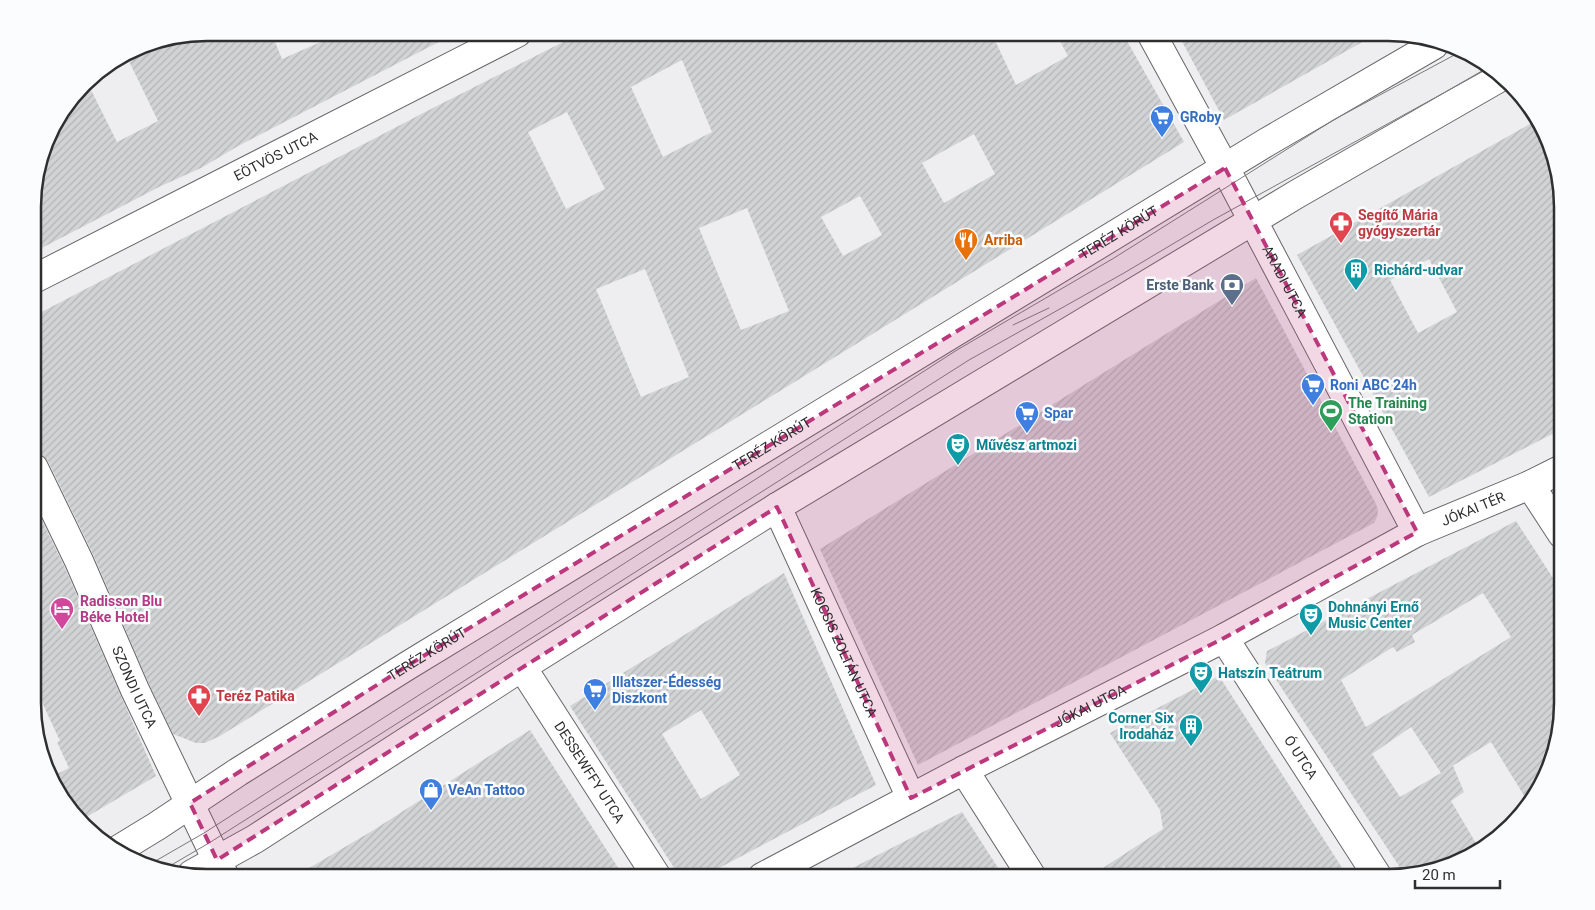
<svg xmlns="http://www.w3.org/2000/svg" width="1595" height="910" font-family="Roboto,sans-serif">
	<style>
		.building { fill: url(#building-hatch); fill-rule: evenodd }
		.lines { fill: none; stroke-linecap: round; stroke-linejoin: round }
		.street-casing { stroke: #676769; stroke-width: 30 }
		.secondary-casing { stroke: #676769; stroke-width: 30 }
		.street { stroke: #fff; stroke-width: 28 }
		.secondary { stroke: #fff; stroke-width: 28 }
		.tram { stroke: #7a7a7b; stroke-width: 1 }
		.marked { fill: #bc387d; fill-opacity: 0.2; stroke: #bc387d; stroke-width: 4; stroke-dasharray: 10 6; stroke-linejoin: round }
		.labels { text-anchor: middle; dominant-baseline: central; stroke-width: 5; stroke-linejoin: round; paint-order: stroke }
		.shop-label { font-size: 14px; font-weight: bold; fill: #366cbe; stroke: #fbfcfe; text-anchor: start }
		.street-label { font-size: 14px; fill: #2f2f30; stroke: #fbfcfe }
		.health-label { font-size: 14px; font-weight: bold; fill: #be3a42; stroke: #fbfcfe; text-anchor: start }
		.food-label { font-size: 14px; font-weight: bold; fill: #c56008; stroke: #fbfcfe; text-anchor: start }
		.culture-label { font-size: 14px; font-weight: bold; fill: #0d838f; stroke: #fbfcfe; text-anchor: start }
		.service-label { font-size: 14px; font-weight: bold; fill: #4e5e75; stroke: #fbfcfe; text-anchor: end }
		.leisure-label { font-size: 14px; font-weight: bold; fill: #27864d; stroke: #fbfcfe; text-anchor: start }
		.hotel-label { font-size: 14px; font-weight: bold; fill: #b23c85; stroke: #fbfcfe; text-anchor: start }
		.rim { fill: none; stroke: #2f2f30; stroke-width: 2.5 }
	</style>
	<defs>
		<pattern id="building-hatch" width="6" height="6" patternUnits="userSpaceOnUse" patternTransform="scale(1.25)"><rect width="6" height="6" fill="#d2d3d5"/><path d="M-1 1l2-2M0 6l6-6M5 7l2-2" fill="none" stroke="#b5b5b7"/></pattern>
	</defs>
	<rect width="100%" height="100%" fill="#eeeef0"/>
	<!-- building -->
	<path class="building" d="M207,32h64l11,27 41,-18 -4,-9h139l-218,113 -39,23 -42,19 -125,65v-68l17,-55 36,-47 30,60 41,-21 -32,-66 14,-9z
		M583,32h408l25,53 52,-29 -13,-24h67l62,110 -964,594 -15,7h-9l-23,-9 -24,-50 -56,-130 -45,-93 -6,-6 -8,-2v-137l397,-207zM682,60l30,72 -49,25 -32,-70zM567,112l38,77 -39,20 -38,-77zM974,134l21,40 -51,29 -22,-40zM860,196l22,39 -39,21 -22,-39zM747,208l42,103 -48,19 -42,-102zM645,269l44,108 -48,20 -45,-108z
		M1177,32h203l-156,88z
		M1537,120l25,75v234l-133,68 -132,-242zM1429,259l28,53 -39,21 -28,-53z
		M1256,278l120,226 2,6 -1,7 -3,6 -456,242 -98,-216z
		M34,504l31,64 91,208 -73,43 -21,-19 -9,-24 16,-8 -12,-26 3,-1 -19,-41 -2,1 -5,-10z
		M1516,521l46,71v122l-23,76 -11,12 -37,-60 -50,31 -30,-46 -39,27 28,43 53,-31 11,26 -13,9 29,49 -75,25 -140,-212 2,-12zM1483,593l28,44 -145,90 -25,-47 52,-33 4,5 18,-10 -3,-7z
		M784,573l92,212 -174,92h-22l-110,-171zM701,710l39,65 -39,24 -39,-65z
		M1219,676l129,201h-177l-7,-11 -17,11h-58l74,-48 -3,-19 -50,-77z
		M530,730l94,147h-330l78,-46z
		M962,812l42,65h-169l39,-20z"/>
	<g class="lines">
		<!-- street casing -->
		<g class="street-casing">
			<g id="street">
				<path id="s1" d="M1151,33l82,150 184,349"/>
				<path id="s2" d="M34,279l483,-246"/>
				<path id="s3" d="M34,468l45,93 56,129 90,187"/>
				<path d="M1530,485l32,49"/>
				<path id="s4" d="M777,507l134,291"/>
				<path id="s5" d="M1224,638l154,239"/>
				<path id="s6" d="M522,667l135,210"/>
				<path d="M964,770l68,107"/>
				<path id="s7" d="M762,877l202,-107 260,-132 193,-106 113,-47 32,-16"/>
			</g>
		</g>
		<!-- secondary casing -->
		<g class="secondary-casing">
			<g id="secondary">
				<path id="s8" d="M116,851l41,-25 81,-54 169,-106 860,-524 167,-97"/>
				<path d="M192,874l63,-35 267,-172 255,-160 520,-313 202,-116"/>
			</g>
		</g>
		<!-- street -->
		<use href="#street" class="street"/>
		<!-- secondary -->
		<use href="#secondary" class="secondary"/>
		<!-- tram -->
		<path class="tram" d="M1013,325l36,-17
			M152,863l52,-30 753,-483 157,-92 221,-139 125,-67
			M168,867l41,-24 760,-483 155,-87 89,-53 276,-152"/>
	</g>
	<!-- marked area -->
	<path class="marked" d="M1225,168l192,364 -193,106 -313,160 -134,-291 -560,353 -27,-57 217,-137z"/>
	<!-- icons -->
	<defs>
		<g id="supermarket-pin" transform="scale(1.25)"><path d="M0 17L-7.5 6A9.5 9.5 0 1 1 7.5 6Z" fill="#3f7fe0" stroke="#fbfcfe"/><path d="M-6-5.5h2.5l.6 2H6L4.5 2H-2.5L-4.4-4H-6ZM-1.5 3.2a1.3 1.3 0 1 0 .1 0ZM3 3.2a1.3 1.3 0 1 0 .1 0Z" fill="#fff"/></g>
		<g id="pharmacy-pin" transform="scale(1.25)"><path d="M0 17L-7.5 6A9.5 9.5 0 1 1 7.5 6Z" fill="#e0444e" stroke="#fbfcfe"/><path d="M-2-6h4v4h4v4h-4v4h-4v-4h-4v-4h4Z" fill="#fff"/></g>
		<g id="restaurant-pin" transform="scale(1.25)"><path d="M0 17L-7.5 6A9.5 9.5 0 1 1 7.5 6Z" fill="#e8710a" stroke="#fbfcfe"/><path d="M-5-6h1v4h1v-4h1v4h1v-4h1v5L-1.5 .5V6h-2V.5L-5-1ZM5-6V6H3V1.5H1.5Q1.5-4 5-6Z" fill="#fff"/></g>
		<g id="building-pin" transform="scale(1.25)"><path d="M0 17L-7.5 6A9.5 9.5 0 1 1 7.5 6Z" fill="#0f9aa8" stroke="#fbfcfe"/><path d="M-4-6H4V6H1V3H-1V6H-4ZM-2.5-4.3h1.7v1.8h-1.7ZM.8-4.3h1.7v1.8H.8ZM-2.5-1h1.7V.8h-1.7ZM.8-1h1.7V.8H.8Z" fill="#fff"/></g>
		<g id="bank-pin" transform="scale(1.25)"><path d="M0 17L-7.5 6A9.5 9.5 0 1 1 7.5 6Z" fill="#5c6f8a" stroke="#fbfcfe"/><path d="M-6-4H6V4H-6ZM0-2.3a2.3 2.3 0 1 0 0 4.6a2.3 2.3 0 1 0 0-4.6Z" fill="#fff"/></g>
		<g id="stadium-pin" transform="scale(1.25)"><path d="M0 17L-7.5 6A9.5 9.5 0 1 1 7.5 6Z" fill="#2e9e5b" stroke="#fbfcfe"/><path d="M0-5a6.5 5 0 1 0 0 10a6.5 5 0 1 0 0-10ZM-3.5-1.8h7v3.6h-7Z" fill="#fff"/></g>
		<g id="theatre-pin" transform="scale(1.25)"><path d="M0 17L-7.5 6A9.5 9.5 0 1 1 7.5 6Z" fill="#0f9aa8" stroke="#fbfcfe"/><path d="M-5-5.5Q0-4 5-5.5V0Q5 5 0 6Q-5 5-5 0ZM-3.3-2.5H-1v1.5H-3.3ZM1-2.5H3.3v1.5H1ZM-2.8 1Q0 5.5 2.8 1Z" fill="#fff"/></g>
		<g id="hotel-pin" transform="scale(1.25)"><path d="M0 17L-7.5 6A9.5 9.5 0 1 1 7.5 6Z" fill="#d1479c" stroke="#fbfcfe"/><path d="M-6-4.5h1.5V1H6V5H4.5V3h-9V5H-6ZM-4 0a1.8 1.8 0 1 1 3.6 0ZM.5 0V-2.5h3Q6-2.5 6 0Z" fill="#fff"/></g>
		<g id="shop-pin" transform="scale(1.25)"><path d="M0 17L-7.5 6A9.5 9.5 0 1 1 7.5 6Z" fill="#3f7fe0" stroke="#fbfcfe"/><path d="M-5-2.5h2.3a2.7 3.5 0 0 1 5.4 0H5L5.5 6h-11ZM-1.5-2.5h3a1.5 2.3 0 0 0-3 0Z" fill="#fff"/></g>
	</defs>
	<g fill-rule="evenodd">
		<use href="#supermarket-pin" x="1162" y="117"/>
		<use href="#pharmacy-pin" x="1341" y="223"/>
		<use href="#restaurant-pin" x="966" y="240"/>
		<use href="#building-pin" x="1356" y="270"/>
		<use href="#bank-pin" x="1232" y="285"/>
		<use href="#supermarket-pin" x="1313" y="385"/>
		<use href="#stadium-pin" x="1331" y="411"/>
		<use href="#supermarket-pin" x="1027" y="413"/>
		<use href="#theatre-pin" x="958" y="445"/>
		<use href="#hotel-pin" x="62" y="609"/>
		<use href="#theatre-pin" x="1311" y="615"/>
		<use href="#theatre-pin" x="1201" y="673"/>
		<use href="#supermarket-pin" x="595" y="690"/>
		<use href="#pharmacy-pin" x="199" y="696"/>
		<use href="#building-pin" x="1191" y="726"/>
		<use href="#shop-pin" x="431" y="790"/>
	</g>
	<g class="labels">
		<!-- shop labels -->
		<g class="shop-label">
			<text x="1180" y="117">GRoby</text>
			<text x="1330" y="385">Roni ABC 24h</text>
			<text x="1044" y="413">Spar</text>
			<text x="612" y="682">Illatszer-Édesség<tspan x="612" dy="16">Diszkont</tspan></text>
			<text x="448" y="790">VeAn Tattoo</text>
		</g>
		<!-- street labels -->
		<g class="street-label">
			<text stroke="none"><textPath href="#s2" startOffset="271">EÖTVÖS UTCA</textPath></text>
			<text stroke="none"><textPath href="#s8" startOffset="1178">TERÉZ KÖRÚT</textPath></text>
			<text stroke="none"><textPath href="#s1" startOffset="282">ARADI UTCA</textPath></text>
			<text stroke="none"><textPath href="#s8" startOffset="772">TERÉZ KÖRÚT</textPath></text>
			<text stroke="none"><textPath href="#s7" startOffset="801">JÓKAI TÉR</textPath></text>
			<text stroke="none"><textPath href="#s4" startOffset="160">KOCSIS ZOLTÁN UTCA</textPath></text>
			<text stroke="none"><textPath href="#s8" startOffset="368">TERÉZ KÖRÚT</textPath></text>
			<text stroke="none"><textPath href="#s3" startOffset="241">SZONDI UTCA</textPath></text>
			<text stroke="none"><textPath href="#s7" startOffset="370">JÓKAI UTCA</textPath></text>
			<text stroke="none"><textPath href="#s5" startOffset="142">Ó UTCA</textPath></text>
			<text stroke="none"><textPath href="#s6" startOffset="125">DESSEWFFY UTCA</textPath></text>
		</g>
		<!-- health labels -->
		<g class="health-label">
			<text x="1358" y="215">Segítő Mária<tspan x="1358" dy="16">gyógyszertár</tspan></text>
			<text x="216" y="696">Teréz Patika</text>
		</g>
		<!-- food labels -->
		<g class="food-label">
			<text x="984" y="240">Arriba</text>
		</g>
		<!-- culture labels -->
		<g class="culture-label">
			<text x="1374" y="270">Richárd-udvar</text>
			<text x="976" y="445">Művész artmozi</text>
			<text x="1328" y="607">Dohnányi Ernő<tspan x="1328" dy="16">Music Center</tspan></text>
			<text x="1218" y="673">Hatszín Teátrum</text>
			<text x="1174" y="718" text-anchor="end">Corner Six<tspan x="1174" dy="16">Irodaház</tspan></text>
		</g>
		<!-- service labels -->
		<g class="service-label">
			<text x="1214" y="285">Erste Bank</text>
		</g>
		<!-- leisure labels -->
		<g class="leisure-label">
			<text x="1348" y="403">The Training<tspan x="1348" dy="16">Station</tspan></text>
		</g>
		<!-- hotel labels -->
		<g class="hotel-label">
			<text x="80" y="601">Radisson Blu<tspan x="80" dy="16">Béke Hotel</tspan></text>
		</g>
	</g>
	<!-- crop -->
	<path d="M0 0H1595V910H0ZM207 41H1388A166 166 0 0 1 1554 207V703A166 166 0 0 1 1388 869H207A166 166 0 0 1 41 703V207A166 166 0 0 1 207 41Z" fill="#fbfcfe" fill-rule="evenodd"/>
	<path class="rim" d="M207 41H1388A166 166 0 0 1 1554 207V703A166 166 0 0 1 1388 869H207A166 166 0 0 1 41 703V207A166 166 0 0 1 207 41Z"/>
	<!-- scale -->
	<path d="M1415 880v8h85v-8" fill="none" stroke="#2f2f30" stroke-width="2.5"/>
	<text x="1422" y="880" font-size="15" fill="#2f2f30" stroke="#fbfcfe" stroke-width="4" paint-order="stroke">20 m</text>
</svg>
